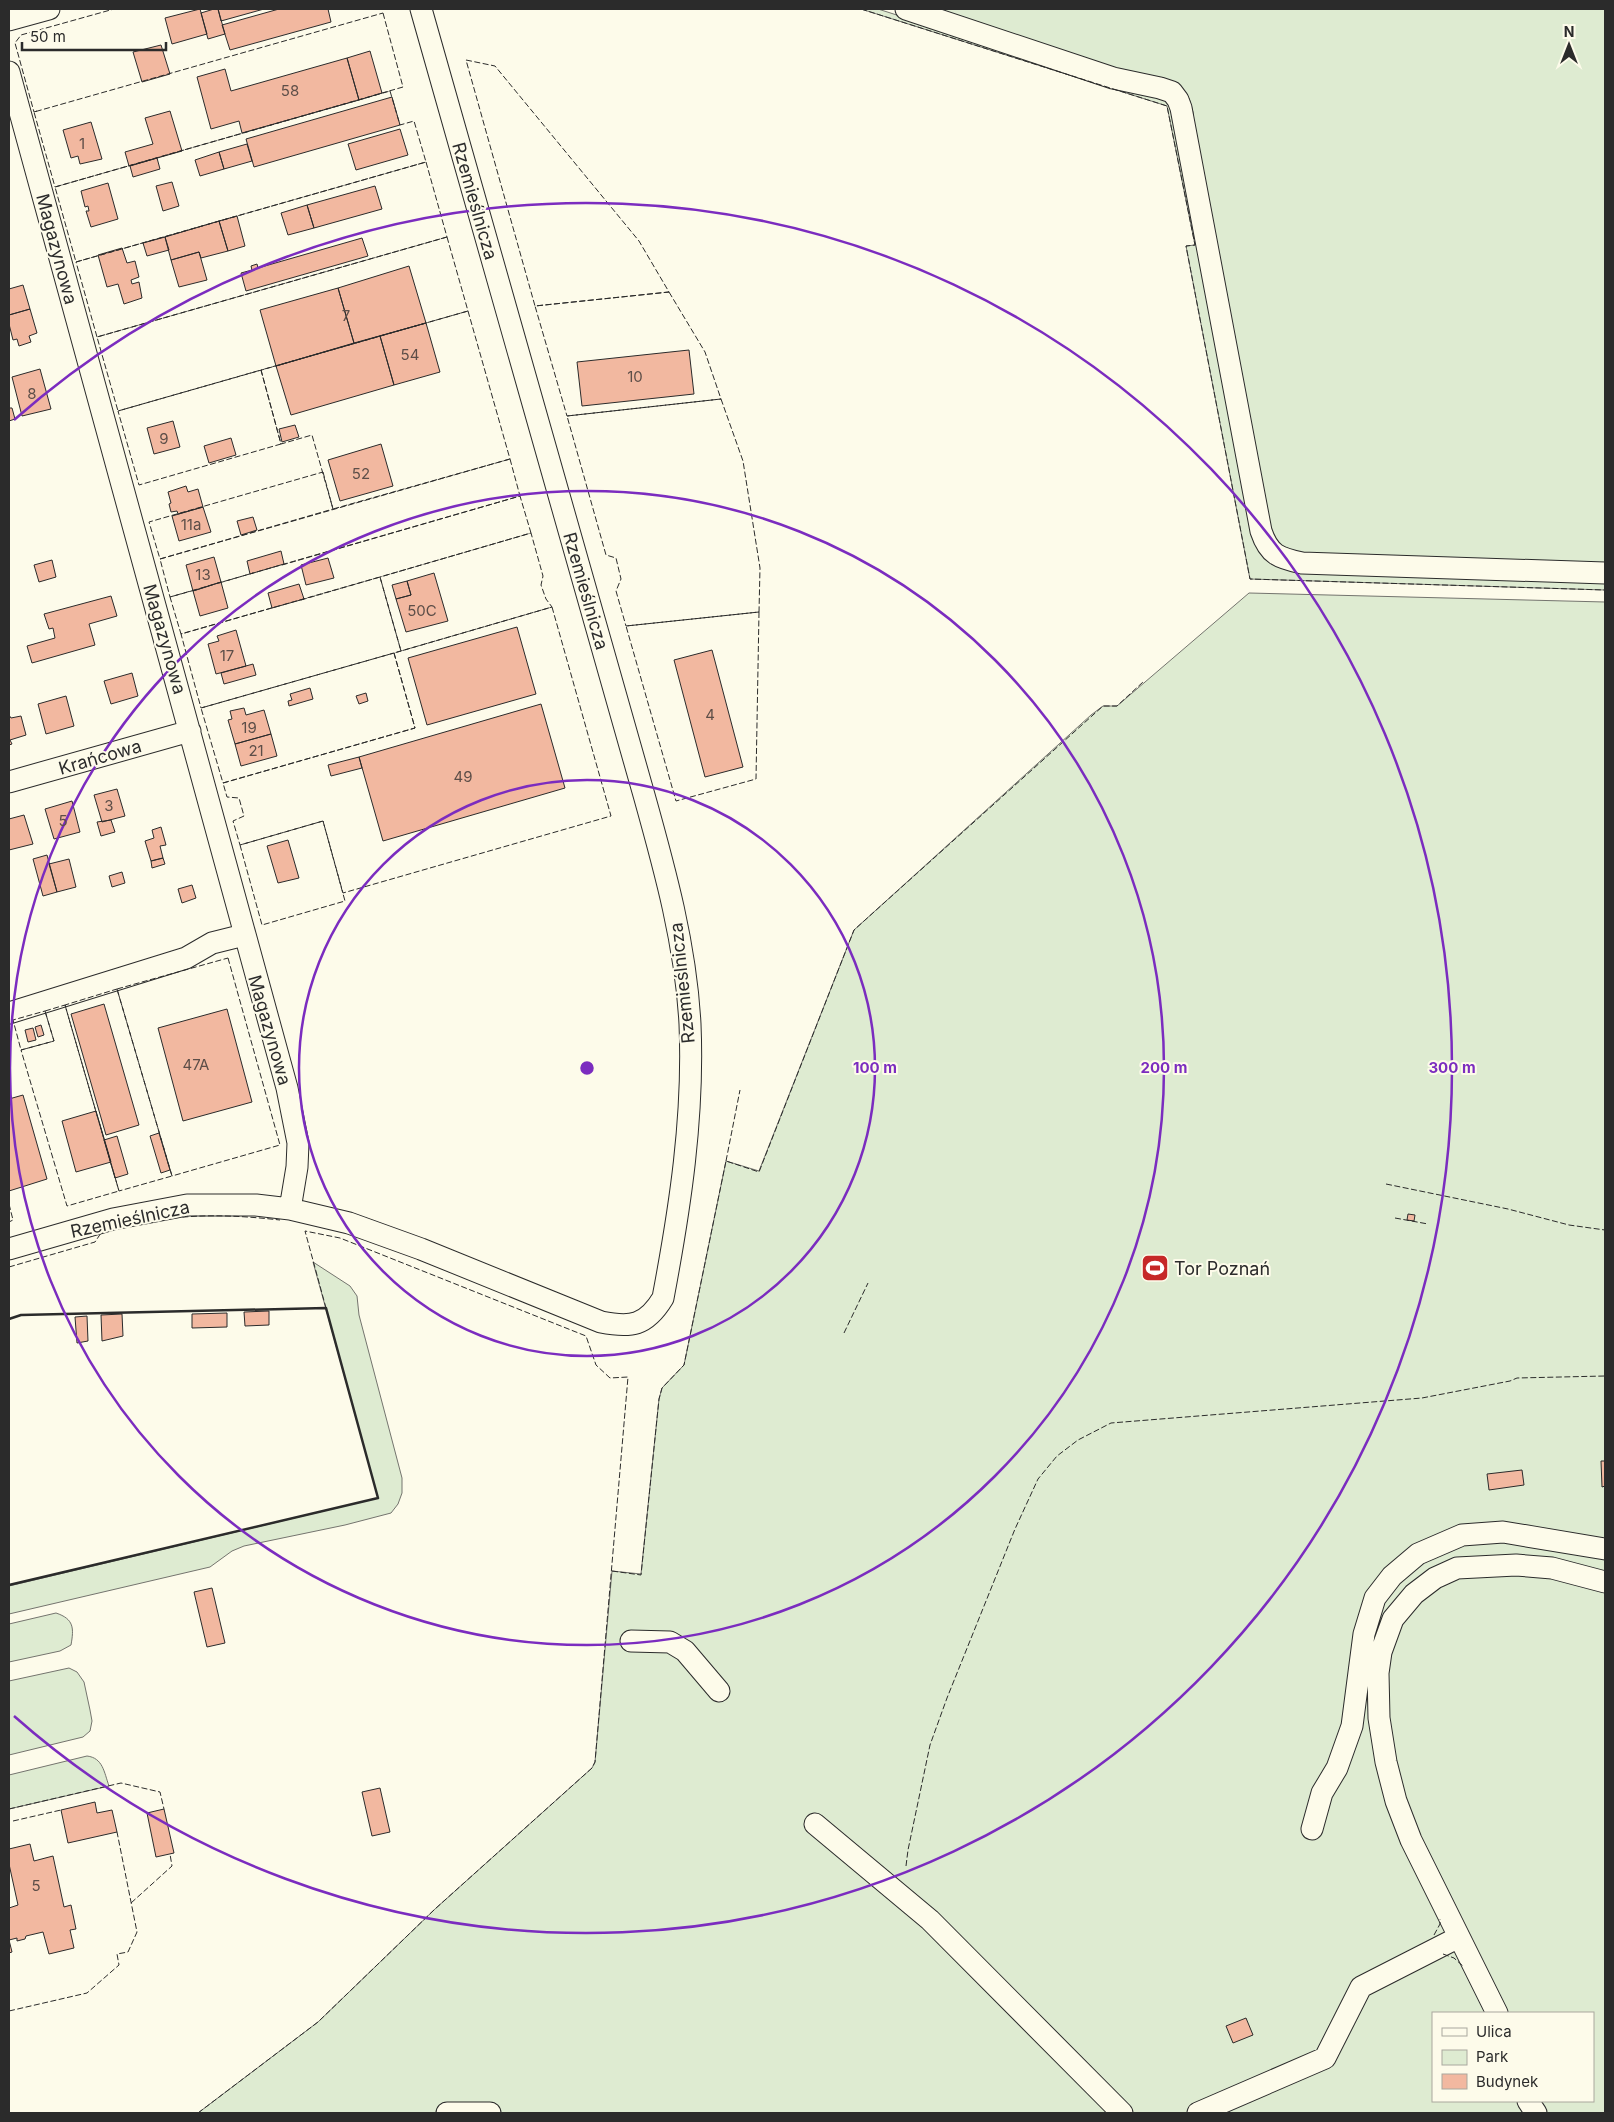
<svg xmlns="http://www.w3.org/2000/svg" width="1614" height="2122" font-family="Inter,sans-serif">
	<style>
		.green { fill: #deebd1; stroke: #74746e; fill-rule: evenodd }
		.building { fill: #f2b8a0; stroke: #2b2b2b }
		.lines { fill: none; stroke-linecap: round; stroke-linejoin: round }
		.minor-casing { stroke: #2b2b2b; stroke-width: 23 }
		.minor { stroke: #fdfbea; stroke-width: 21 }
		.fence { stroke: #2b2b2b; stroke-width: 1; stroke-dasharray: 6 2.5; stroke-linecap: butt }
		.wall { stroke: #2b2b2b; stroke-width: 2.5 }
		.ring { fill: none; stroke: #7b2cbf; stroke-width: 2.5 }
		.labels { text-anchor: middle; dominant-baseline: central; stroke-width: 4; stroke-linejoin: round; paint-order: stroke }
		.number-label { font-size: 15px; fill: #5d4e48 }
		.street-label { font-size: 18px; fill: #2b2b2b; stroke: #fdfbea }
		.poi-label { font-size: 18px; fill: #2b2b2b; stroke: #fdfbea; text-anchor: start }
		.centre { fill: #7b2cbf; stroke: #fdfbea; stroke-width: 2.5 }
		.ring-label { font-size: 15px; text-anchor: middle; font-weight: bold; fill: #7b2cbf; stroke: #fdfbea; stroke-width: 4; stroke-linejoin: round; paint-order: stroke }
	</style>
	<rect width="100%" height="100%" fill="#fdfbea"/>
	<!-- green -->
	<path class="green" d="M861,9h17l231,74 59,16 6,9 87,446 344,26v10l-355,-11 -64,-333 9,-1 -28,-139z
		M918,9h687v558l-299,-10 -34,-16 -77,-395 -2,-34 -4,-14 -77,-29z
		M1249,593l356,9v1511h-1407l120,-91 117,-113 157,-141 3,-6 17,-191 29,3 18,-175 3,-11 22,-23 42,-204 33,10 95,-241 237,-215 12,-9h14zM1433,2013h160v88h-160z
		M313,1262l37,24 7,10 2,19 43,163v15l-4,11 -7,9 -46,12 -101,21 -12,5 -22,16 -201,47v-28l369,-88z
		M56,1613c18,6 18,15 15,32l-11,6 -51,11v-38z
		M69,1668l8,4 7,10 6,28 2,11 -2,10 -7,6 -74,18v-74z
		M87,1756c16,2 17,16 22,30l-100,23v-34z"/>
	<!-- building -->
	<path class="building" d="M200,9l7,25 -35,10 -7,-26z
		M214,9h4l7,25 -17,5 -7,-26z
		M218,9h46l-43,12z
		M279,9h49l3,13 -101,28 -8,-25z
		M161,45l9,29 -28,8 -9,-30z
		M370,51l12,42 -23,7 -12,-42z
		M347,58l12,42 -117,33 -3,-12 -28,8 -14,-52 28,-8 6,22z
		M392,97l8,28 -146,42 -8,-28z
		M170,111l12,40 -53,15 -4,-14 28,-8 -8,-26z
		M91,122l11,37 -22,5 -2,-8 -7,2 -8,-28z
		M400,129l8,26 -52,15 -8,-26z
		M247,144l5,17 -28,8 -5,-17z
		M219,152l5,17 -24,7 -5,-16z
		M157,158l3,11 -27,8 -3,-11z
		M172,182l7,24 -16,5 -7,-25z
		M108,183l10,36 -27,8 -5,-16h3l-1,-5 -3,1 -4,-16z
		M375,186l7,23 -68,19 -7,-23z
		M307,205l7,23 -26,7 -7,-22z
		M237,216l8,30 -17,5 -9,-30z
		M219,221l9,30 -27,7 -2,-6 -28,8 -6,-23z
		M165,237l4,13 -22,6 -4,-13z
		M362,238l6,18 -122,35 -5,-18 11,-3 -1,-4 6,-2 1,4z
		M122,248l5,15 8,-2 4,16 -8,3 1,4 7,-2 3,16 -18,6 -6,-20 -11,3 -9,-32z
		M199,252l8,28 -28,7 -8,-27z
		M409,266l17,57 -72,20 -16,-55z
		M23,285l7,24 -21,6v-26z
		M338,288l16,55 -78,23 -16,-56z
		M30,309l7,24 -8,3 2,6 -12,4 -2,-7 -4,1 -4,-16v-9z
		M426,323l14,49 -46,13 -14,-49z
		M380,336l14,49 -103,30 -15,-49z
		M689,350l5,44 -112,12 -5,-44z
		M40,369l11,40 -29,7 -10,-39z
		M9,408h3l3,11 -6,2z
		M173,421l7,26 -26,7 -7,-26z
		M295,425l4,12 -17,5 -3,-13z
		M231,438l5,17 -27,8 -5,-17z
		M381,444l12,42 -53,15 -12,-41z
		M186,486l2,6 10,-3 5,18 -25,7 -1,-3 -6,1 -2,-8 2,-1 -3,-11z
		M203,507l8,25 -32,9 -7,-25z
		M253,517l4,13 -16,5 -4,-14z
		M281,551l3,13 -34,10 -3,-13z
		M214,557l7,25 -28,9 -7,-26z
		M328,558l6,20 -28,7 -5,-20z
		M52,560l4,17 -17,5 -5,-17z
		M434,573l14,48 -42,11 -10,-33 15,-4 -4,-14z
		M407,581l4,14 -15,4 -4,-14z
		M221,582l7,26 -28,8 -7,-25z
		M299,584l5,15 -32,9 -4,-15z
		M111,596l6,20 -28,8 6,21 -63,18 -5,-17 28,-8 -2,-10 -4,1 -5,-15z
		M517,627l19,67 -109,31 -19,-67z
		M236,630l10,36 -30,8 -8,-30 11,-3 -2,-5z
		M712,650l31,117 -38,10 -31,-117z
		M253,664l3,11 -32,9 -3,-11z
		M132,673l6,23 -27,8 -7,-23z
		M310,688l3,11 -24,7 -1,-5 4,-1 -2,-6z
		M366,693l2,8 -9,3 -3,-8z
		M66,696l8,30 -28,8 -8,-30z
		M541,704l24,84 -182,53 -24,-84z
		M244,708l2,7 18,-5 7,24 -36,10 -7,-24 4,-1 -2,-8z
		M9,715l2,3 10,-2 5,19 -16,5 2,4 -3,1z
		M271,734l6,22 -36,10 -6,-22z
		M359,757l3,11 -31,8 -3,-11z
		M117,789l8,27 -23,6 -8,-27z
		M72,801l8,31 -26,7 -9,-30z
		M24,815l9,29 -24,6v-31z
		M111,820l4,12 -14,4 -4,-14z
		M161,827l5,18 -6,1 3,12 -12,3 -6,-20 9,-3 -2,-8z
		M288,840l11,38 -21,5 -11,-37z
		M47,855l10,37 -14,4 -10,-37z
		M163,858l2,6 -13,4 -1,-7z
		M69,859l7,28 -19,5 -8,-28z
		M122,872l3,11 -13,4 -3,-11z
		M192,885l4,13 -14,5 -4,-14z
		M104,1004l35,121 -33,10 -35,-121z
		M227,1009l25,93 -69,19 -25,-93z
		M41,1025l3,10 -6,2 -3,-10z
		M33,1028l3,12 -8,2 -3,-12z
		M23,1095l24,84 -38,12v-92z
		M96,1111l15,51 -35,10 -14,-51z
		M159,1133l11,37 -9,3 -11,-37z
		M117,1136l11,38 -13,4 -11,-38z
		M1408,1214l7,1 -1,6 -7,-1z
		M269,1311v14l-24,1 -1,-14z
		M227,1313v14l-35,1v-14z
		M122,1314l1,22 -21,5 -1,-26z
		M87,1316l1,25 -11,2 -2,-26z
		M1601,1461h4v25l-3,1z
		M1522,1470l2,15 -35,5 -2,-16z
		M212,1588l13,55 -18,4 -13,-55z
		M380,1788l10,44 -18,4 -10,-44z
		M95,1802l2,11 15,-3 5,22 -49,11 -7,-33z
		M164,1809l10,44 -18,4 -9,-44z
		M30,1844l4,17 19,-5 11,51 7,-2 5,24 -6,1 4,18 -25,6 -6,-22 -17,4 -1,3 -8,2v-3l-8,2 3,12 -3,1v-45l9,-3 -9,-41v-15z
		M1246,2018l7,17 -20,8 -7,-17z"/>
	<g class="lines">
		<!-- minor casing -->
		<g class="minor-casing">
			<path id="minor" d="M906,9l207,69 47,10 12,4 6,8 3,8 80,423c8,24 18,27 41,32l303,10
				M9,20l40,-11
				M9,72l278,1016 11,55 -1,24 -7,42
				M9,782l181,-51
				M9,1013l177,-55 26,-15 32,-8
				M9,1249l104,-30 74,-14h69l34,4 59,14 72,26 180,73c30,6 45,4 62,-24 17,-90 31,-181 27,-274 -4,-78 -25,-154 -46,-229l-223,-786
				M631,1641l39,1 15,9 34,40
				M815,1824l115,96 192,193
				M1312,1829l10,-36 15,-25 15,-42 12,-92 11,-36 17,-22 26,-22 44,-19 41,-3 102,17
				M1497,2013l-86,-173 -15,-39 -10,-39 -7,-44 -1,-45 3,-21 12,-33 21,-25 21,-16 22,-10 59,-3 36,3 53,14
				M1528,2101l8,12
				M447,2113h43
				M1198,2113l127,-55 36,-71 98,-50"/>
		</g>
		<!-- minor -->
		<use href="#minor" class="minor"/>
		<!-- fence -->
		<path class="fence" d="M861,9l306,97 28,139 -9,1 64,333 355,11
			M383,13l20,74 -348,100 -21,-75z
			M466,60l29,6 144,175 30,51 -134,14z
			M390,91l10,34 14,-4 12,41 -350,100 -21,-75z
			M37,111l-3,1 -19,-69 6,-8 93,-26
			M426,162l21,75 -350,100 -21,-75z
			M447,237l21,74 -350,100 -21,-74z
			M669,292l36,60 16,47 -154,17 -32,-110z
			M468,311l42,148 -177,50 -21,-74 -31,9 -20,-74z
			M261,370l20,74 -142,41 -21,-74z
			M721,399l22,62 17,107 -1,44 -133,14 -10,-35 5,-12 -5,-21 -10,-3 -39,-139z
			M510,459l10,37 -350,101 -10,-38z
			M323,472l10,37 -173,50 -11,-37z
			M282,565l238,-69 11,37 -151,44
			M380,577l21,74 -200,57 -20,-74z
			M219,583l34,-10
			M195,590l-25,7 11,37 94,-27
			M301,600l230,-67 12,43 -2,9 5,14 6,8 -151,44 -21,-74
			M552,607l59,209 -268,77 -20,-72 -83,24 -7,-24 11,-5 -5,-18 -12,-1 -4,-14 192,-55 -21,-75z
			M759,612l-3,167 -80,22 -50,-175z
			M394,653l21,75 -192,55 -22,-75z
			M323,821l22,80 -83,24 -22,-80z
			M228,958l52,187 -108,31 -55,-187z
			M117,989l55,187 -53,15 -54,-186z
			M65,1005l54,186 -52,15 -46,-156 33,-9 -9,-30z
			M45,1011l9,30 -33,9 -8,-30z
			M726,1161l14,-71
			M1386,1184l122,25 61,16 36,5
			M9,1204l4,16 -4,2
			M174,1218c35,-4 70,-2 106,2
			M1395,1218l33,6
			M9,1267l86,-25 6,-9 3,-1
			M844,1333l24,-50
			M612,1571l29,4 18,-176 3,-11 22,-23 42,-204 33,11 95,-242 249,-224h14l26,-24
			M9,1809l112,-26 39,9 4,17
			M13,1821l48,-11
			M906,1866l2,-16 22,-105 17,-47 68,-169 23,-50 19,-23 21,-16 33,-17 311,-25 88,-17 7,-3 88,-2
			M131,1903l41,-37 -2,-12
			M1434,1935l6,-11v-5
			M1443,1954l11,4 10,9
			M9,2011l78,-18 32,-28 -2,-11 11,-2 9,-20 -20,-100
			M198,2113l120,-91 117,-113 157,-141 3,-6 33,-385 -18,1 -14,-13 -10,-29 -246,-98 -35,-7 21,77"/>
		<!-- wall -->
		<path class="wall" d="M9,1319l12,-4 305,-7 52,190 -369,87"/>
	</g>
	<!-- distance rings -->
	<g class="ring">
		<circle cx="587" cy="1068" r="288"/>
		<circle cx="587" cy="1068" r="577"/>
		<path d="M14 420A865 865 0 1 1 14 1716"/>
	</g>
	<!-- icons -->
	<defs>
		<g id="stadium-square" transform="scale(1.4375)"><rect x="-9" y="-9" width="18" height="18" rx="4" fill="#c62828" stroke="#fdfbea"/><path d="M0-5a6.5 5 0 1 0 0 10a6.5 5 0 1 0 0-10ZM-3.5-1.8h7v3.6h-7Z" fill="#fff"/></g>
	</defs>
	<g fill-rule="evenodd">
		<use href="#stadium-square" x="1155" y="1268"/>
	</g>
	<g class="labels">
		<!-- number labels -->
		<g class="number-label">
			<text x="290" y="90">58</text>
			<text x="82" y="143">1</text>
			<text x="346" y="315">7</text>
			<text x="410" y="354">54</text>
			<text x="635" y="376">10</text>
			<text x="32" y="393">8</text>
			<text x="164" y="438">9</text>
			<text x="361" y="473">52</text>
			<text x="191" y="524">11a</text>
			<text x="203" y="574">13</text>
			<text x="422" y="610">50C</text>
			<text x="227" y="655">17</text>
			<text x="710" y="714">4</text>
			<text x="249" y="727">19</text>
			<text x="256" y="750">21</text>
			<text x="463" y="776">49</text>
			<text x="109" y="805">3</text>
			<text x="63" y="820">5</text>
			<text x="196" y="1064">47A</text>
			<text x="36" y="1885">5</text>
		</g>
		<!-- street labels -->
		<g class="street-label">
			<text transform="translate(475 201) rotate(74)">Rzemieślnicza</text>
			<text transform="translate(57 249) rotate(75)">Magazynowa</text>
			<text transform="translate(586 591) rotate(74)">Rzemieślnicza</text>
			<text transform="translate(165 639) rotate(74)">Magazynowa</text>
			<text transform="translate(100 757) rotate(-16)">Krańcowa</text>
			<text transform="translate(682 983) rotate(-96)">Rzemieślnicza</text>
			<text transform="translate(270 1030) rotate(74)">Magazynowa</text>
			<text transform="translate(130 1219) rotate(-12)">Rzemieślnicza</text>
		</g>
		<!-- poi labels -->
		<g class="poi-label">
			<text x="1174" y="1268">Tor Poznań</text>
		</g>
	</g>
	<circle cx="587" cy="1068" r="8" class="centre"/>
	<g class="ring-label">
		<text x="875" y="1073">100 m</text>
		<text x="1164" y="1073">200 m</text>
		<text x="1452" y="1073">300 m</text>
	</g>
	<!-- border -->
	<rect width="1614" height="2122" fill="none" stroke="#2b2b2b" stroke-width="20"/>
	<!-- legend -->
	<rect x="1432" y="2012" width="162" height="90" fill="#fdfbea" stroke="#a9a89e"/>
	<rect x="1442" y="2028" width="25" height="8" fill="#fdfbea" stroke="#a9a89e"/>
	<text x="1476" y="2037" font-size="15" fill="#2b2b2b">Ulica</text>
	<rect x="1442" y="2050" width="25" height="15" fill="#deebd1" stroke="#a9a89e"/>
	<text x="1476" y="2062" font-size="15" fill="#2b2b2b">Park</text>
	<rect x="1442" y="2074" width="25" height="15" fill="#f2b8a0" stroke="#a9a89e"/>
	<text x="1476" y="2087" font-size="15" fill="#2b2b2b">Budynek</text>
	<!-- north arrow -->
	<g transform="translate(1569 45)" stroke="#fdfbea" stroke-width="4" paint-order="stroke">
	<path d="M0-4L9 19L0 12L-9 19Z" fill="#2b2b2b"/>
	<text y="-8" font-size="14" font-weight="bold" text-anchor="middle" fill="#2b2b2b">N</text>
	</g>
	<!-- scale -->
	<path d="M22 42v8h144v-8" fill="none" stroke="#2b2b2b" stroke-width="2.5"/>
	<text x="30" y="42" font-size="15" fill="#2b2b2b" stroke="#fdfbea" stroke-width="4" paint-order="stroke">50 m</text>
</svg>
